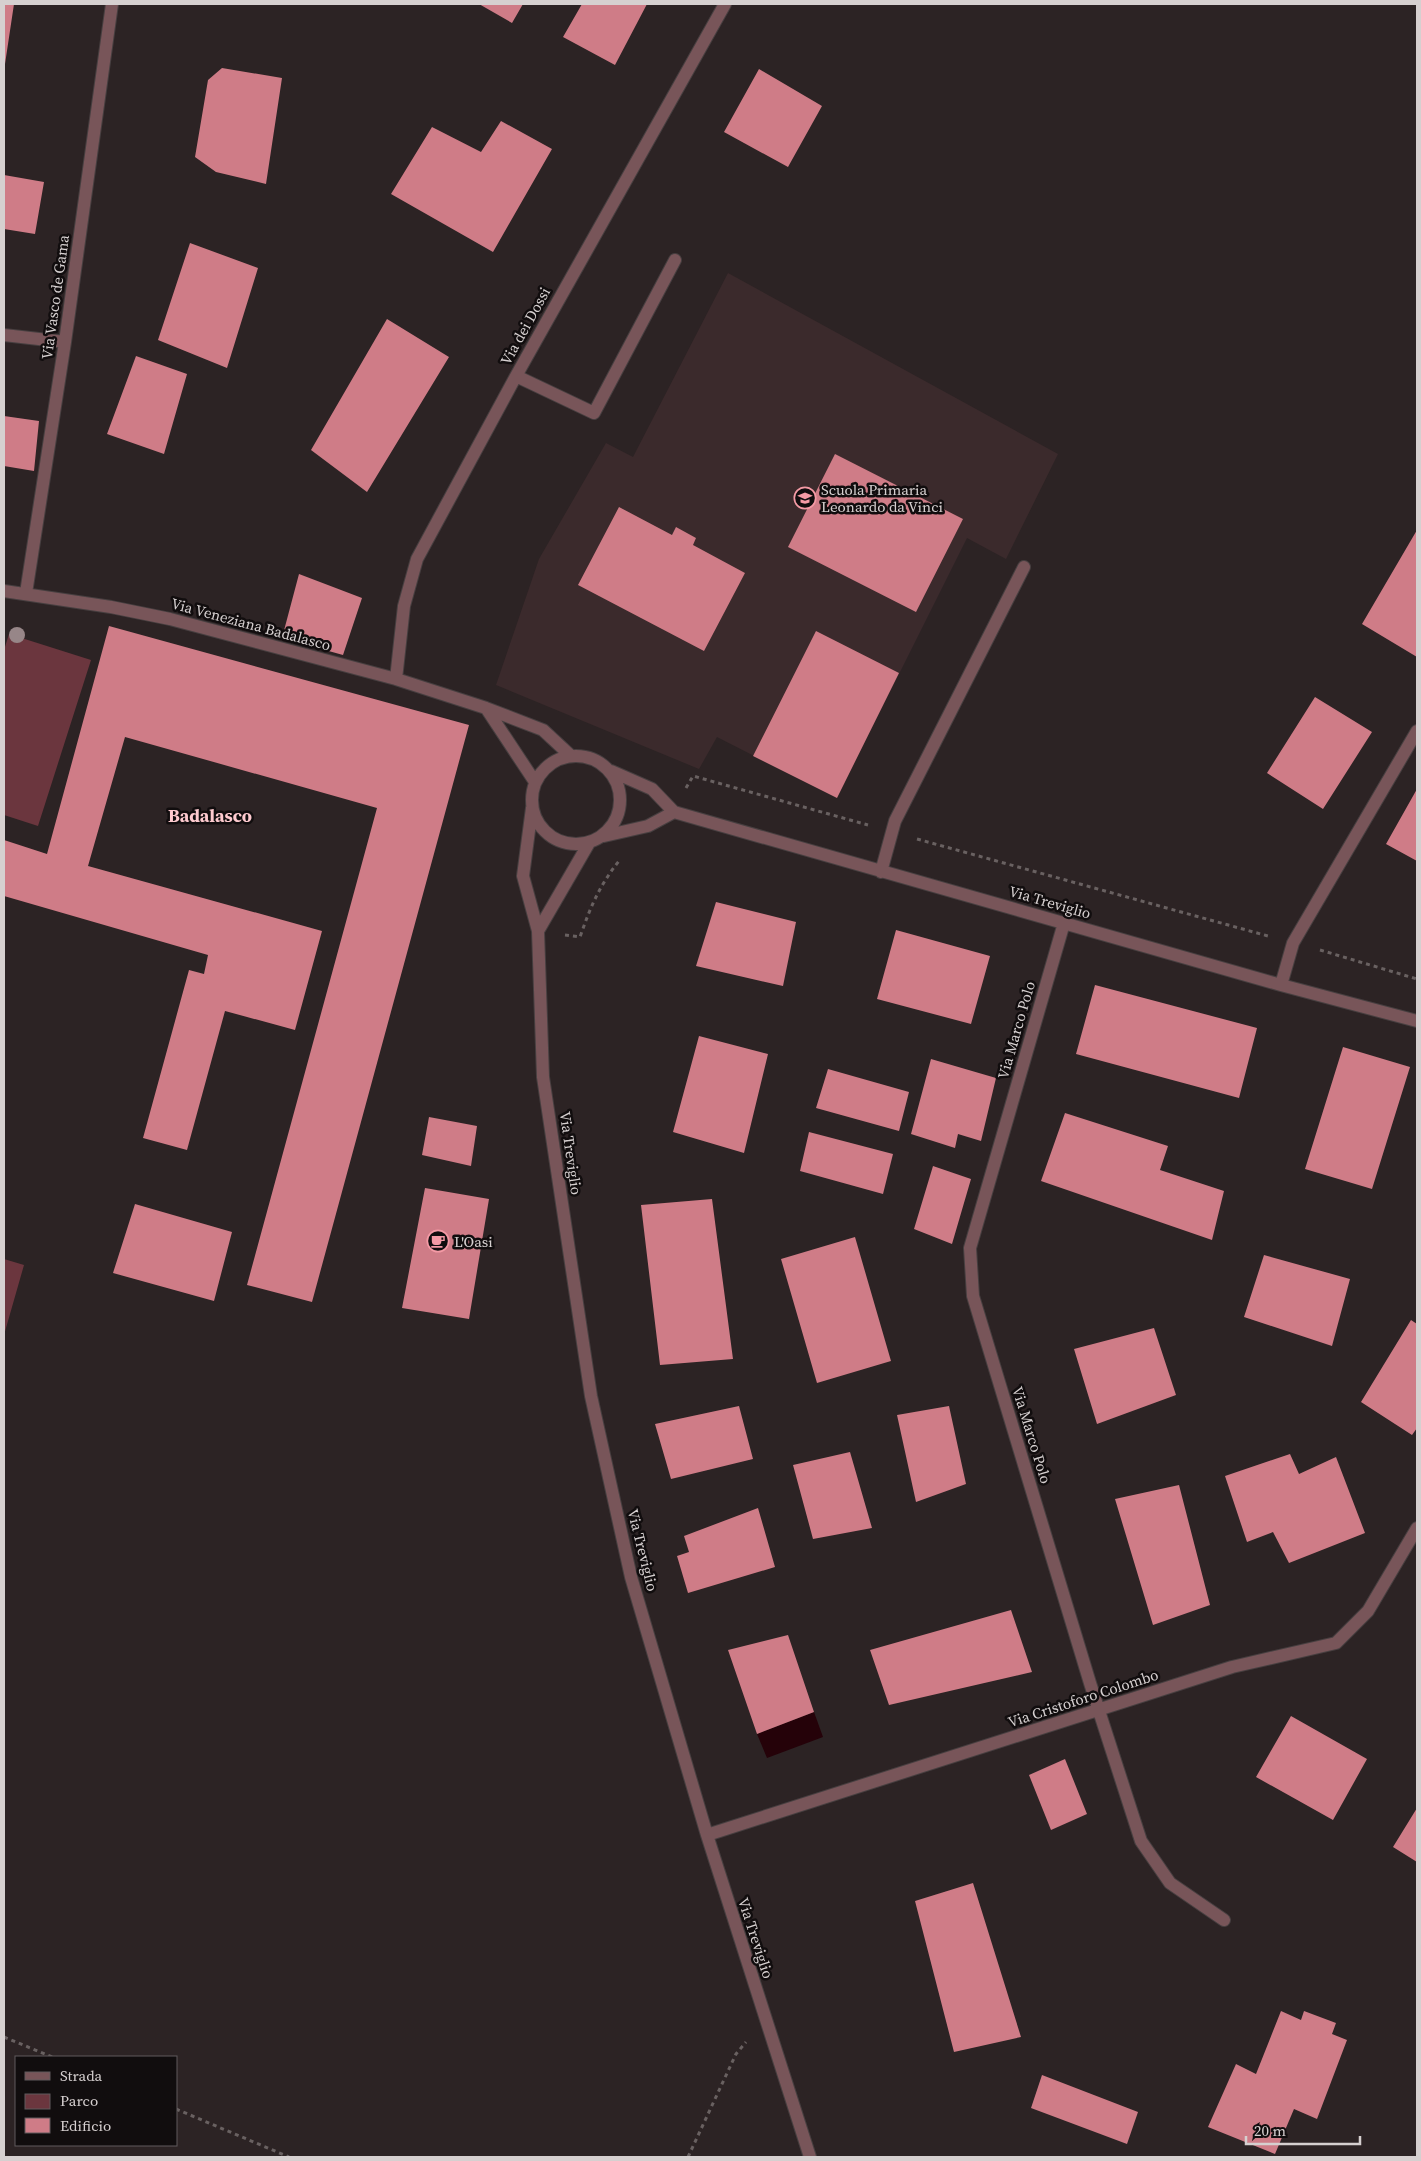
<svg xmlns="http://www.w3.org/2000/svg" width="1421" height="2161" font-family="'Source Serif 4',serif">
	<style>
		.built { fill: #3b2a2c }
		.green { fill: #6b363e }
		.water { fill: #250209 }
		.building { fill: #cf7c87 }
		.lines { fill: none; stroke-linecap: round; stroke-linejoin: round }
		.minor-casing { stroke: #473f40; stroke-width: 14 }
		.path { stroke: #696161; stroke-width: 3; stroke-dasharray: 4 4; stroke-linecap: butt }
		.minor { stroke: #785559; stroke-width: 12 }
		.tree { fill: #978688 }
		.labels { text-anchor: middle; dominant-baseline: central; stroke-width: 5; stroke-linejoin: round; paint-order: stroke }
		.street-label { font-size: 15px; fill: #d6d0d0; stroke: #110d0e }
		.poi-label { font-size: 15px; fill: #d6d0d0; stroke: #110d0e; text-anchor: start }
		.quarter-label { font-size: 18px; font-weight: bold; fill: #fecacf; stroke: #110d0e }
	</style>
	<rect width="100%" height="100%" fill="#2c2324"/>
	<!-- built -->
	<path class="built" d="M728,273l330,181 -52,105 -39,-21 -130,260 -120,-61 -18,32 -203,-84 43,-126 67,-116 27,14z"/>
	<!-- green -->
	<path class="green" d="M9,634l82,26 -53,166 -34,-11v-165z
		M4,1259l20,6 -20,70z"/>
	<!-- water -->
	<path class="water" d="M814,1712l9,25 -56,21 -10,-24z"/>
	<!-- building -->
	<path class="building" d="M4,4h10l-9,60h-1z
		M479,4h44l-11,19z
		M582,4h65l-32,61 -52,-28z
		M222,68l60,10 -16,106 -50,-12 -21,-15 13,-77z
		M759,69l63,37 -34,61 -64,-35z
		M501,121l51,28 -59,103 -102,-58 41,-67 49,25z
		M4,175l40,7 -9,52 -31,-5z
		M190,243l68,25 -31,100 -69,-28z
		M387,319l62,38 -82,135 -56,-42z
		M136,356l51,18 -23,80 -57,-20z
		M4,416l35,5 -5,50 -30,-5z
		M835,454l128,65 -47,93 -128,-65z
		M619,507l53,28 4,-8 20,11 -3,7 52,28 -41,78 -126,-66z
		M1417,530v127l-55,-33z
		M299,574l63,24 -19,57 -61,-17z
		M109,626l360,99 -157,577 -65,-17 130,-477 -252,-71 -37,129 234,65 -27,99 -70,-19 -38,139 -44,-12 46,-168 15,4 4,-19 -204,-59v-56l43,14z
		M816,631l83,42 -62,125 -84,-42z
		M1315,697l57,35 -49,77 -56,-36z
		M1417,789v72l-31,-17z
		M716,902l80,20 -13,64 -87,-20z
		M896,930l94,26 -19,68 -94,-25z
		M1095,985l162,43 -18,70 -163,-44z
		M699,1036l69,18 -24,99 -71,-21z
		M1343,1047l67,20 -38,122 -67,-20z
		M931,1059l65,19 -15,63 -23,-7 -3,14 -44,-14z
		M828,1069l81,23 -10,39 -83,-23z
		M1065,1113l103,33 -8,24 64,21 -12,49 -171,-59z
		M429,1117l48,9 -6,40 -49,-11z
		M809,1132l84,22 -10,40 -83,-23z
		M933,1166l38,13 -19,65 -38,-15z
		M425,1188l64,11 -20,120 -67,-11z
		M712,1199l21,160 -73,6 -19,-160z
		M135,1204l97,28 -18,69 -101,-28z
		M855,1237l36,124 -74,22 -36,-124z
		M1264,1255l86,24 -18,67 -88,-29z
		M1411,1320l6,4v104l-5,7 -51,-33z
		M1154,1328l22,67 -79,29 -23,-75z
		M739,1406l14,53 -82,20 -16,-55z
		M949,1406l17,78 -50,18 -19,-87z
		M850,1452l22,76 -59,11 -20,-74z
		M1290,1454l9,20 37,-17 29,76 -76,30 -16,-31 -26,10 -22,-66z
		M1179,1485l31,120 -57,20 -38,-126z
		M758,1508l17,59 -87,26 -11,-37 12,-4 -5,-16z
		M1011,1610l21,62 -143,33 -19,-55z
		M788,1635l26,77 -57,22 -29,-84z
		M1291,1716l76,43 -34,61 -77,-43z
		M1065,1759l22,55 -36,16 -22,-55z
		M1417,1808v54l-24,-15z
		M973,1883l48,154 -67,15 -39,-151z
		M1281,2011l20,9 3,-9 32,12 -4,11 15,6 -30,79 -23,-10 -19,45 -67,-27 28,-63 20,10z
		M1042,2075l96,37 -11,32 -96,-36z"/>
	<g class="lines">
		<!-- minor casing -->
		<g class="minor-casing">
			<path id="minor" d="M4,335l61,7
				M516,376l78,37 81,-153
				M4,591l107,16 59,12 226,60 90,29 57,22 28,26
				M26,593l39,-251 47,-338
				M396,679l8,-73 13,-47 99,-183 209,-372
				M486,708l49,74
				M532 800a44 44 0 1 1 88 0a44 44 0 1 1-88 0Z
				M611,771l41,18 22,23 607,173 136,36
				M532,808l-9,68 15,55 5,146 48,319 40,181 76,258 103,322
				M604,836l44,-10 26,-14
				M881,872l14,-51 129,-254
				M1064,923l-94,325 3,48 117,387 51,158 29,42 54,37
				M538,931l51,-88
				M1281,985l12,-42 124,-212
				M707,1835l525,-168 104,-24 32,-32 49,-83"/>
		</g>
		<!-- path -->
		<path class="path" d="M686,788l7,-12 175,49
			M917,839l351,97
			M565,935l15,2c10,-29 19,-51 39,-76
			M1320,950l97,29
			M4,2037l48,20
			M176,2109l113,48
			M688,2157l48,-103 10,-12"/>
		<!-- minor -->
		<use href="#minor" class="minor"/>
	</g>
	<!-- trees -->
	<circle class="tree" cx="17" cy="635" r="8"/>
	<!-- icons -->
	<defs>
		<g id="school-ring" transform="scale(1.125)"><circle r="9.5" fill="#110d0e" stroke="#f49aa5" stroke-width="1.5"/><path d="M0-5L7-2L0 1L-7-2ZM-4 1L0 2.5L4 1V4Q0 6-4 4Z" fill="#f49aa5"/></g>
		<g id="cafe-ring" transform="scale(1.125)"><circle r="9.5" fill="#110d0e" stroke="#f49aa5" stroke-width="1.5"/><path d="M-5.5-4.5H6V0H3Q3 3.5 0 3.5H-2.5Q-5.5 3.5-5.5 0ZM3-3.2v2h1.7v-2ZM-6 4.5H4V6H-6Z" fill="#f49aa5"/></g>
	</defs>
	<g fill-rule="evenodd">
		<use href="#school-ring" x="805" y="498"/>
		<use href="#cafe-ring" x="438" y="1241"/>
	</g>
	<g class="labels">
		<!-- street labels -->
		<g class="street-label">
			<text transform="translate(55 297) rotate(-82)">Via Vasco de Gama</text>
			<text transform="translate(525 326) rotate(-61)">Via dei Dossi</text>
			<text transform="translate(251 624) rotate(15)">Via Veneziana Badalasco</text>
			<text transform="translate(1050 902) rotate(16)">Via Treviglio</text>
			<text transform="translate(1016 1030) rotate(-74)">Via Marco Polo</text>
			<text transform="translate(571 1153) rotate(82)">Via Treviglio</text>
			<text transform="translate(1032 1435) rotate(73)">Via Marco Polo</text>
			<text transform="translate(643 1550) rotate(76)">Via Treviglio</text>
			<text transform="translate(1083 1698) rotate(-18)">Via Cristoforo Colombo</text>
			<text transform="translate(756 1938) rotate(72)">Via Treviglio</text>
		</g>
		<!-- poi labels -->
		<g class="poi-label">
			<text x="821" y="489">Scuola Primaria<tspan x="821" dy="17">Leonardo da Vinci</tspan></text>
			<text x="454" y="1241">L'Oasi</text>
		</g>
		<!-- quarter labels -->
		<g class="quarter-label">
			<text x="210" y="815">Badalasco</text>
		</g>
	</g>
	<!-- border -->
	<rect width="1421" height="2161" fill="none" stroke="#d6d0d0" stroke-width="10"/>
	<!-- legend -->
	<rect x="15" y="2056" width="162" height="90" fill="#110d0e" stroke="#605b5c"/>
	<rect x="25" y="2072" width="25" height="8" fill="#785559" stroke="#605b5c"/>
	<text x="60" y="2081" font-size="15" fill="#d6d0d0">Strada</text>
	<rect x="25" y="2094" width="25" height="15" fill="#6b363e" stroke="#605b5c"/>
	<text x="60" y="2106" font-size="15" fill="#d6d0d0">Parco</text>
	<rect x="25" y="2118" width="25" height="15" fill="#cf7c87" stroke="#605b5c"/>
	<text x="60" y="2131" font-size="15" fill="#d6d0d0">Edificio</text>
	<!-- scale -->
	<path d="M1246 2136v8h114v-8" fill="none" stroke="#d6d0d0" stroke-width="2.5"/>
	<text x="1254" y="2136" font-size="15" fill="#d6d0d0" stroke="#110d0e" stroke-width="4" paint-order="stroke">20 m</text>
</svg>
